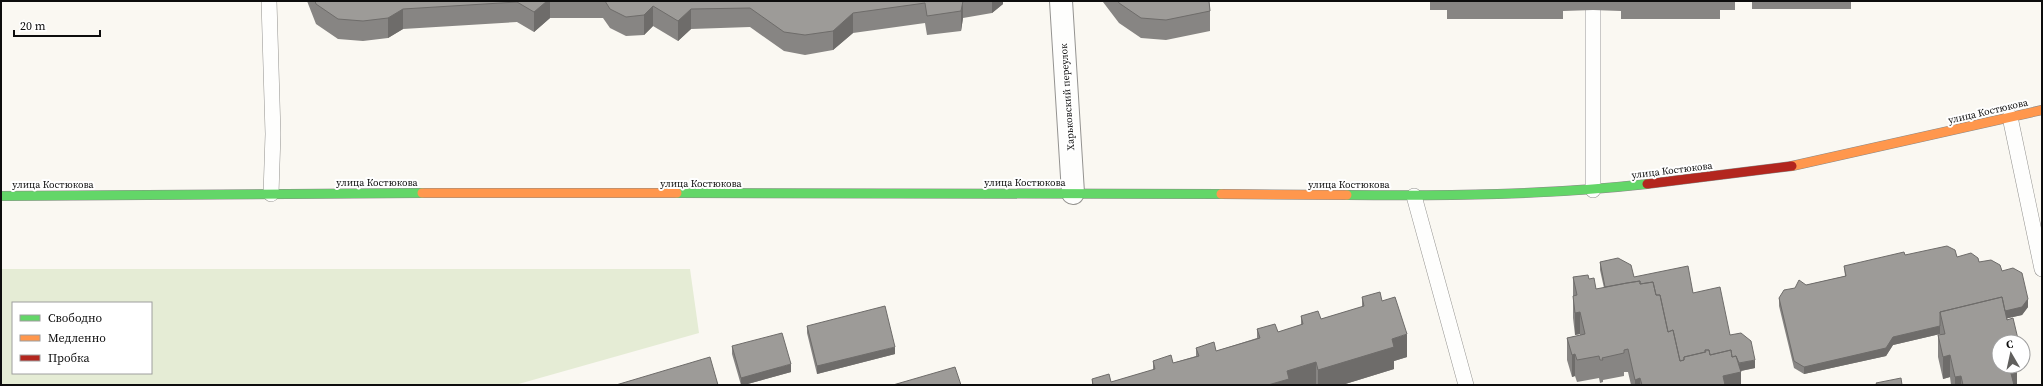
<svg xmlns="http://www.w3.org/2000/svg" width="2043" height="386" font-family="'Source Serif 4',serif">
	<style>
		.green { fill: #e5ecd5; fill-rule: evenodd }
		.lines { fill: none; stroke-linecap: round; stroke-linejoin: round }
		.lane-casing { stroke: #949390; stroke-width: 16 }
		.street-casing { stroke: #949390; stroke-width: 24 }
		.fast-casing { stroke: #8a8987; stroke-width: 10 }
		.slow-casing { stroke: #8a8987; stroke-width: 10 }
		.jam-casing { stroke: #8a8987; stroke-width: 10 }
		.lane { stroke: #fefefd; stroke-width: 15 }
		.street { stroke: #fefefd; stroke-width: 22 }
		.fast { stroke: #63d668; stroke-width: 9 }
		.slow { stroke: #ff974d; stroke-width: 9 }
		.jam { stroke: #b3261e; stroke-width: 9 }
		.wall { fill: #878583 }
		.shaded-wall { fill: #6e6c6a }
		.building { fill: #9d9b98; stroke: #6e6c6a }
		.labels { text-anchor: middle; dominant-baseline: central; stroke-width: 4; stroke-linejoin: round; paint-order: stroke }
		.street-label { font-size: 10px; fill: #0d0d0d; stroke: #fff }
	</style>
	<rect width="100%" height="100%" fill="#faf8f2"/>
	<!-- green -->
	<path class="green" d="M1,269h689l9,64 -184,52h-514zM13,303h138v70h-138z"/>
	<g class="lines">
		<!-- lane casing -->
		<g class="lane-casing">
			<path id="lane" d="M269,1l4,133 -2,60
				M1593,10v180
				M2010,117l32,152
				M1414,196l52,189"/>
		</g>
		<!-- street casing -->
		<g class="street-casing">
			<path id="street" d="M1061,1l12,192"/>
		</g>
		<!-- fast casing -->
		<g class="fast-casing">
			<path id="fast" d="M677,193l544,1
				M1347,195c100,1 201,0 300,-11
				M1,196l421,-3"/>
		</g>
		<!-- slow casing -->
		<g class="slow-casing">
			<path id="slow" d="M1792,166l250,-56
				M422,193h255
				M1221,194l126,1"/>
		</g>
		<!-- jam casing -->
		<g class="jam-casing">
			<path id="jam" d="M1647,184l145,-18"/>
		</g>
		<!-- lane -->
		<use href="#lane" class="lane"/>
		<!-- street -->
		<use href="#street" class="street"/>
		<!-- fast -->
		<use href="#fast" class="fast"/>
		<!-- slow -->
		<use href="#slow" class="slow"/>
		<!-- jam -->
		<use href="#jam" class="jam"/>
	</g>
	<!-- wall -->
	<path class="wall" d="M307,1h696v3l-11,9 -29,5 -2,13 -34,4 -2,-12 -72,10 -20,17 -28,5 -21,-4 -34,-24 -59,2 -13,12 -25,-15 -9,9 -18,1 -16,-8 -7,-10h-53l-16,14 -17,-10 -114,7 -15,9 -25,3 -25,-2 -22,-15z
		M1103,1h106l1,10v20l-44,9 -25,-2 -22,-15 -16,-21z
		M1430,1h315h-10v9h-15v9h-99v-8l-28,-1 -30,1v8h-116v-9h-17z
		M1752,1h114h-15v8h-99z
		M1905,255l52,2 22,5 23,9 26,36 -6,8 -15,3 11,24h-19l18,24v19h-66l-1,-8 -7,2 -5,-22v-22h2v-1l-47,11 -7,11 -82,18 -10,-6 -15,-62v-8l27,-13 39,-9 -1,-10z
		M1600,262l34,15 59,16 37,42 25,33 -14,3v14h-110l-3,-13h-4v4l-21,4v2l-3,1 -1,-5 -22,4 -2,-6 -3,1 -5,-17v-22l13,-3v-1l-5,1 -2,-17v-41l16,2 7,10 8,-1 -4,-18z
		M1362,297l20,4 25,56 -13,4v8l-52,16h-250v-6l19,3 42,-12v-9l20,2 23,-7v-8l20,3 41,-13v-9l21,3 23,-7v-9l20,3 41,-12z
		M807,326l88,28 -78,20 -10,-41z
		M732,346l59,26 -47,13h-3l-9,-31z"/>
	<!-- shaded-wall -->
	<path class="shaded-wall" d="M547,1h3v17l-16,14v-20z
		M963,1v17l-2,13v-20z
		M992,1h11v3l-11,9z
		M653,6v20l-9,9v-20z
		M403,9v20l-15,9v-20z
		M691,9v20l-13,12v-20z
		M853,13v20l-20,17v-19z
		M2028,299v8l-6,8 -78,18z
		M1580,312v22l-5,1v-22z
		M1940,326v8l-47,11 -7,11 -82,18v-7l89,-30z
		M1407,334v23l-13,4v8l-52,16h-24v-15l74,-31z
		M2018,339v3h-6v-1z
		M895,347v7l-78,20v-8z
		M1575,354v22l-3,1v-22z
		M1950,355v22l-7,2v-22z
		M1755,360v8l-45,9v-7z
		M1316,362v23h-48l19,-14z
		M791,364v8l-47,13h-3v-7z
		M2009,366h8v19h-8z
		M1741,372v13h-18v-9z
		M1961,376v9h-6v-8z
		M1640,378v7h-5v-5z"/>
	<!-- building -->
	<path class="building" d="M315,1h232l-13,11 -17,-10 -114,7 -15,9 -25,3 -25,-2 -22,-15z
		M605,1h358l-2,10 -34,5 -2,-13 -72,10 -20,18 -28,4 -21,-3 -34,-24 -59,1 -13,12 -25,-15 -9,9 -18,2 -16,-8z
		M1118,1h91l1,10 -44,9 -25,-2 -22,-15z
		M1947,246l8,4 2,7 14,-4 7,5 1,4 12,-2 9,5 2,6 11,-3 9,5 6,26 -6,8 -17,4 -3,-14 -62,15v14l-47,11 -7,11 -82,19 -10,-6 -15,-63 5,-8 11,-2 4,-8 7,5 40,-9 -2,-10 60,-14 1,3z
		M1618,258l13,7 3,12 54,-11 5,27 27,-6 10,48 11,-2 10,8 4,19 -16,3 -3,-7 -4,1 -1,-7 -21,5 -1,-5h-4v2l-21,5v3l-4,1 -7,-31 -5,2 -8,-37h-4l-3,-13 -13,2v-3l-13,2 -22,4 -5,-25z
		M1588,275l1,4 5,-1 2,11 31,-6 13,-2v3l13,-2 3,13h4l8,37 5,-2 7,31 4,-1v-3l22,-5 -1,-2h4l1,5 21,-5 1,7 4,-1 5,16 -18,4 2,9h-83l-2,-7 -5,2 -7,-31 -4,1v3l-22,5 1,2h-3l-1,-4 -22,4 -2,-6 -3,1 -5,-17 18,-4 -5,-22 -5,1 -2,-17 4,-1 -4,-18z
		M1380,292l2,9 13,-4 12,37 -15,5 2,8 -76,23 -2,-8 -29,9 2,8 -21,6h-175l-1,-6 17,-5 2,8 44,-13 -2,-8 18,-6 2,8 26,-7 -3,-8 18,-6 2,9 44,-13 -3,-9 18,-5 3,8 25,-8 -2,-8 17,-5 3,8 43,-13 -2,-9z
		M2002,297l5,23 6,-2 5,21 -6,2v1h-13v24h10l5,19h-51l-2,-9 -6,1 -5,-22 -7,2 -5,-22 7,-1 -5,-22z
		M885,306l10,41 -78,19 -10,-40z
		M782,333l9,31 -50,14 -9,-32z
		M710,357l8,28h-102z
		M955,367l6,18h-68z
		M1901,378l1,7h-25l-1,-2z"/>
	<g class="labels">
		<!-- street labels -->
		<g class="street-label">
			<text transform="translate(1067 97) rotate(-94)">Харьковский переулок</text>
			<text transform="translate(1988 111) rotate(-13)">улица Костюкова</text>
			<text transform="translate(1672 170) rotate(-7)">улица Костюкова</text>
			<text x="377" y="182">улица Костюкова</text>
			<text x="1025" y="182">улица Костюкова</text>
			<text x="701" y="183">улица Костюкова</text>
			<text x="53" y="184">улица Костюкова</text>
			<text x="1349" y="184">улица Костюкова</text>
		</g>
	</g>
	<!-- border -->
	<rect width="2043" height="386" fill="none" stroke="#0d0d0d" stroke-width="4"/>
	<!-- legend -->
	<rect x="12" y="302" width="140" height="72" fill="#ffffff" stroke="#9e9e9e"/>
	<rect x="20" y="315" width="20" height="6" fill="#63d668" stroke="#9e9e9e"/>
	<text x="48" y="322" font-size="12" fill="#0d0d0d">Свободно</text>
	<rect x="20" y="335" width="20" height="6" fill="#ff974d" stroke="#9e9e9e"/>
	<text x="48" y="342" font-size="12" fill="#0d0d0d">Медленно</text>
	<rect x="20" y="355" width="20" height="6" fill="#b3261e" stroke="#9e9e9e"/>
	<text x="48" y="362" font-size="12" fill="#0d0d0d">Пробка</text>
	<!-- north arrow -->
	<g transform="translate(2011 354) rotate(351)"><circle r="19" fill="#ffffff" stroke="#9e9e9e"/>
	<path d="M0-3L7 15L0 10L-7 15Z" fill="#605f5d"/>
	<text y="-6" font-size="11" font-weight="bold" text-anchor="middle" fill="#0d0d0d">С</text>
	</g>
	<!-- scale -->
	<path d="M14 30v6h86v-6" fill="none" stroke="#0d0d0d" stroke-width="2"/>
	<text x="20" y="30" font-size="12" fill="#0d0d0d" stroke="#ffffff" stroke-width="3" paint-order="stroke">20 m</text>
</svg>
